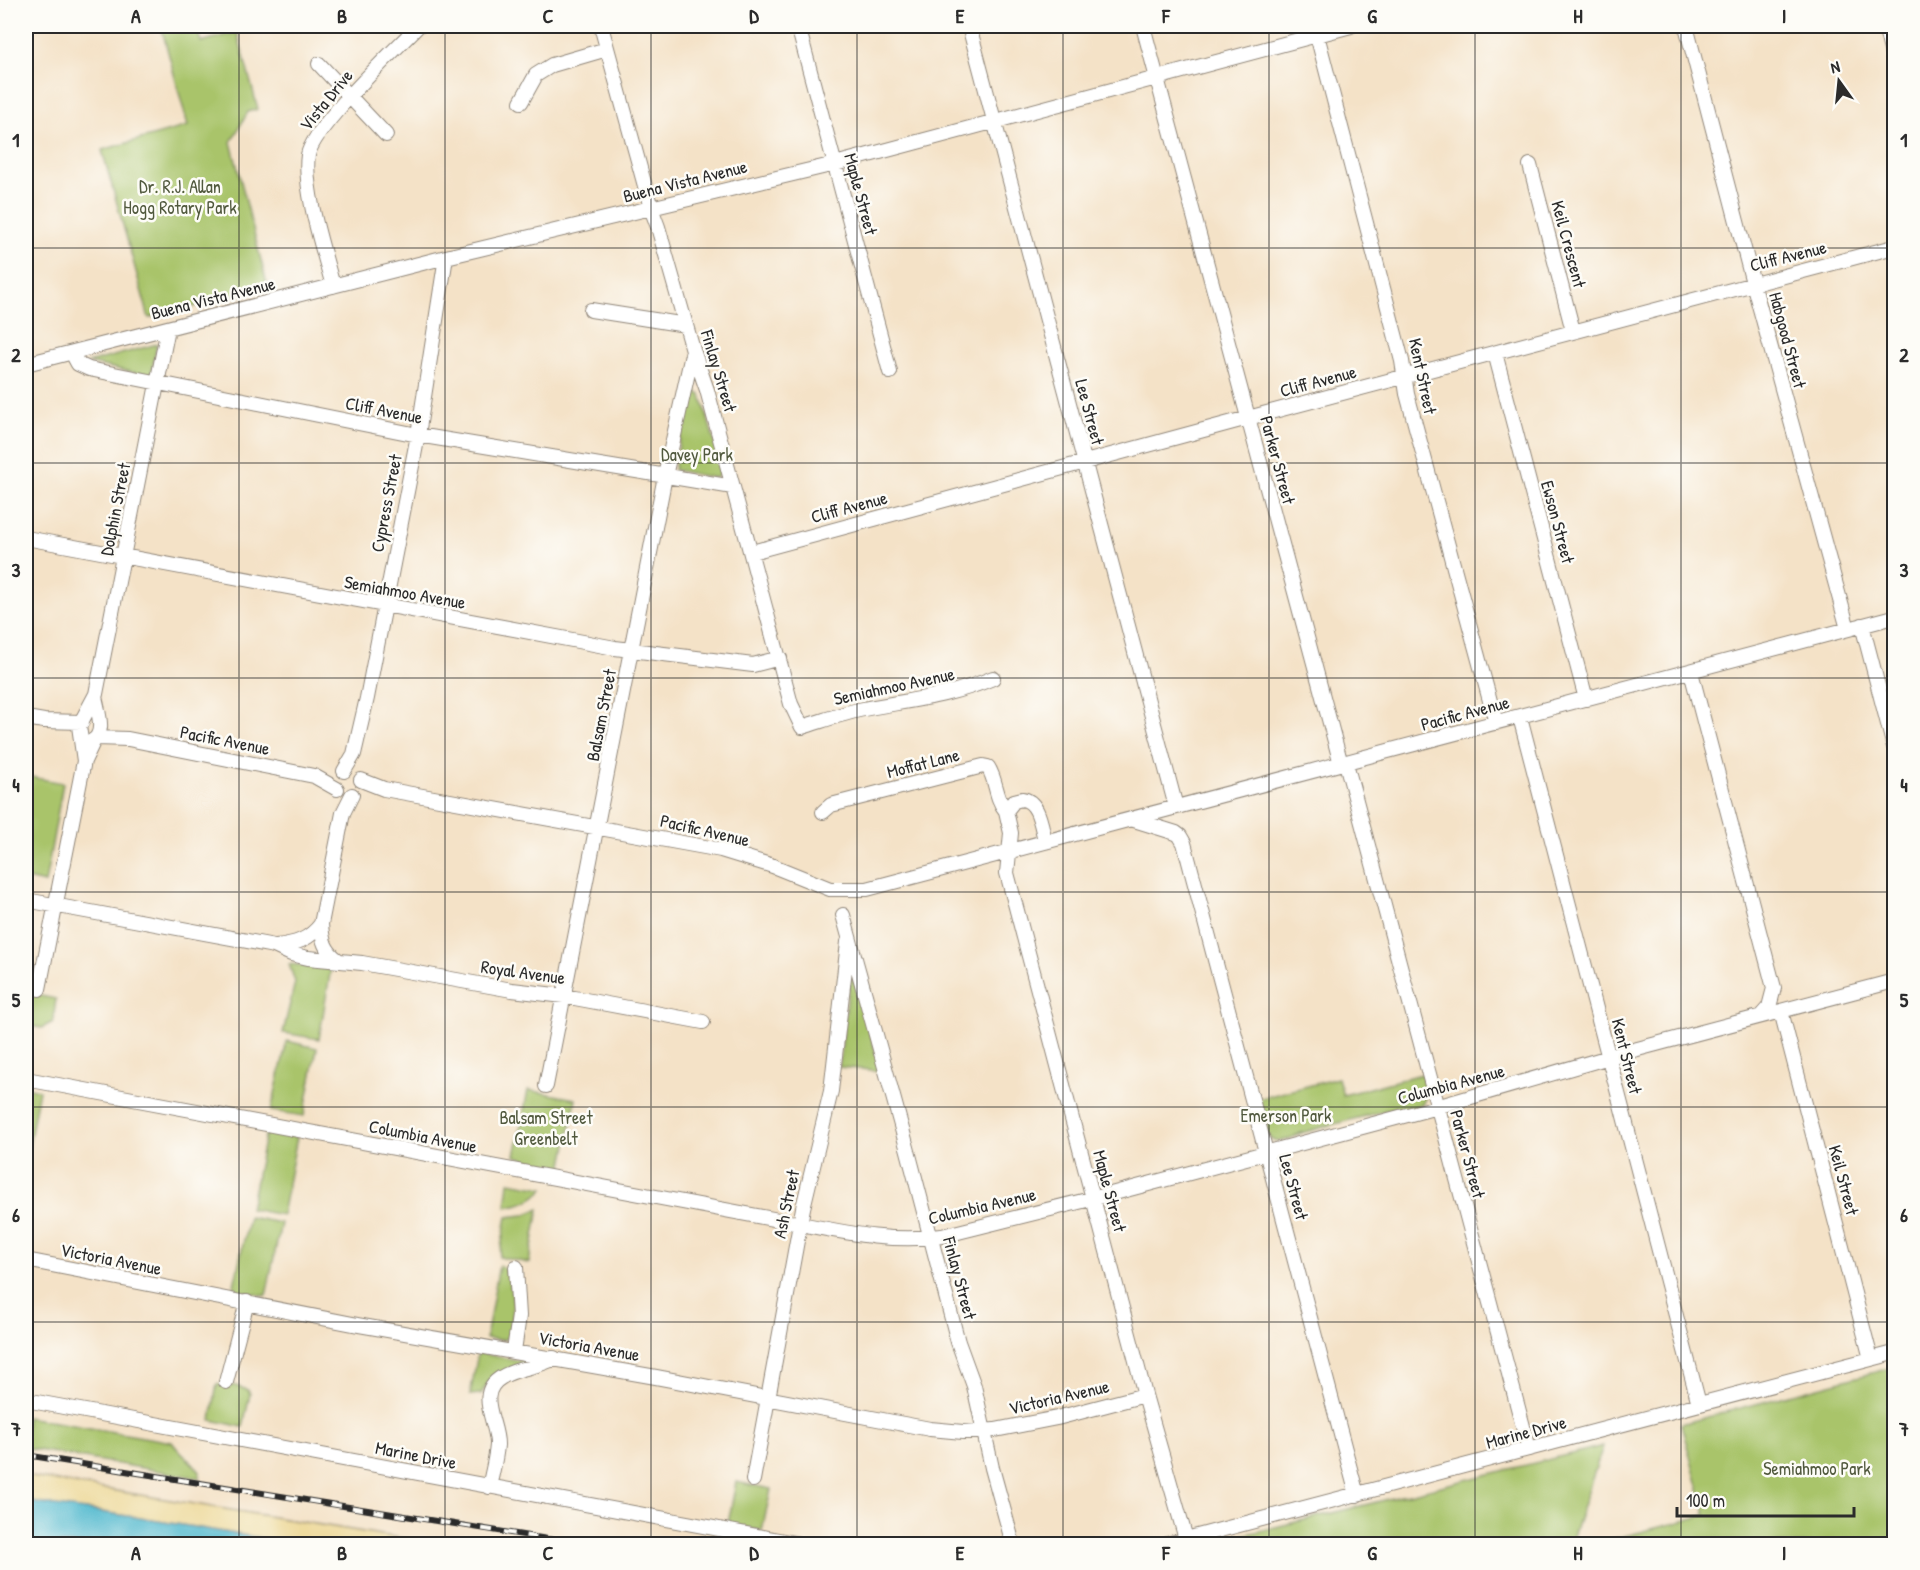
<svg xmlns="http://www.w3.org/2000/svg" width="1920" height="1570" font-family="'Patrick Hand',sans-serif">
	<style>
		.green { fill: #a9c46b; stroke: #6a784b; stroke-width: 1.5 }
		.sand { fill: #eeda9e; stroke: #8c8264; stroke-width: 1.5 }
		.water { fill: #50b8ce; stroke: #3e727c; stroke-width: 1.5 }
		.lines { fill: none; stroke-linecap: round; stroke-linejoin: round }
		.minor-casing { stroke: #908679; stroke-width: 16 }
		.minor { stroke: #fff; stroke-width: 14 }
		.rail-casing { stroke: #2b2b2b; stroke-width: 6 }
		.rail { stroke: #fdfcf7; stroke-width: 4; stroke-dasharray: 11; stroke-linecap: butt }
		.grid { fill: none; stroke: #2b2b2b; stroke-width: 1.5; stroke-opacity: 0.55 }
		.labels { text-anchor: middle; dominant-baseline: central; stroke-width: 5; stroke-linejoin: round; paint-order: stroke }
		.street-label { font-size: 18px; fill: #2b2b2b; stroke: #fdfcf7 }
		.park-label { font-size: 18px; fill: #51593e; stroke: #fdfcf7 }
		.neatline { fill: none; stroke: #2b2b2b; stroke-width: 2 }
		.grid-label { font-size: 20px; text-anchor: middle; font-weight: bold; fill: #2b2b2b }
	</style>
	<rect width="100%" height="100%" fill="#fdfcf7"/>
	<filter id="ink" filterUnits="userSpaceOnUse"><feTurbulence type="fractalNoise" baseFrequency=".0167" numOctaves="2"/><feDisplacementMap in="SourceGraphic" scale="12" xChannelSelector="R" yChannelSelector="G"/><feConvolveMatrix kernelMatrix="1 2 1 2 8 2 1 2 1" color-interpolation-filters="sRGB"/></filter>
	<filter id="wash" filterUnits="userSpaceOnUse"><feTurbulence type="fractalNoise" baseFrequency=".008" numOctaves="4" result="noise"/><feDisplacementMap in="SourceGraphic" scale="24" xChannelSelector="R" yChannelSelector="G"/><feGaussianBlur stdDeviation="1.35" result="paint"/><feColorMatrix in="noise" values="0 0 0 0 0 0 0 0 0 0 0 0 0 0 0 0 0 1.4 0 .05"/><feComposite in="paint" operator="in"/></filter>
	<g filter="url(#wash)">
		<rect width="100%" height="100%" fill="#f4e2c7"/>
		<!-- green -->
		<path class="green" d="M161,26h35l5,16 36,-10 21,77 -10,3 -17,30 37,146 -119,30 -47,-168 86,-24z
			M157,344l-6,32 -63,-13z
			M696,392l5,3 20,69v6l-3,6 -3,2 -41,-8 14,-72z
			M26,776l37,7 -18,100 -19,-4z
			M289,964l42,4 -12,71 -36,-6 12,-51z
			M850,977l7,8 24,86 -42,-4z
			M26,993l30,6 -3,23 -11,6 -13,-2 -3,23z
			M287,1041l30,7 -13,68 -33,-5z
			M1422,1074l5,21 -5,9 -17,5 -10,-1 -94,25c-39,22 -34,-2 -43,-34l80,-21 5,17z
			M26,1087l13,3 -13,70z
			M528,1090l48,9 -14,71 -47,-14z
			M266,1131l31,6 -15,78 -32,-6z
			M509,1182l35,6c-11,13 -22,16 -38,19z
			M539,1209l-10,54 -30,-6 8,-40 17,-2z
			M249,1217l32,6 -15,73 -33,-6z
			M499,1265l7,5c7,20 11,51 0,69l-5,1 -15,-2z
			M478,1353l49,9 -36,16 -10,16 -11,1z
			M1894,1367v177h-300l112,-29 -25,-91z
			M217,1384l13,3 3,-2 15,5 2,4 -7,33 -32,-7z
			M26,1417l146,25c8,12 18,18 28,29l-1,7 -173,-30z
			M1603,1446l-30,90 3,8h-369z
			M736,1482l35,7 -9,42 -34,-7z"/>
		<!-- sand -->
		<path class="sand" d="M26,1476l410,68h-139l-206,-34h-12l-53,-9z"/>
		<!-- water -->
		<path class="water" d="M26,1501c31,6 63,9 95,14 59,9 117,20 176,29h-271z"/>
	</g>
	<g filter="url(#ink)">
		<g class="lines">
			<!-- minor casing -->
			<g class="minor-casing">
				<path id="minor" d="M601,26l50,182 7,19 35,123 14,40 84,314 11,23c20,-6 41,-14 62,-18 46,-9 85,-12 129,-31
					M798,26l92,346
					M969,26l207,781
					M1143,26l198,738
					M1686,26l67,257 95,346
					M1885,26l9,36
					M1317,35l85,326 5,33 89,329
					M319,64l67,71
					M521,102l15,-27 16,-10 55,-16
					M1530,165l43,166
					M333,286c-9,-34 -30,-97 -25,-131 5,-28 87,-105 110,-129
					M591,310l95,15
					M72,353l6,11 11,5 329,66 315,52
					M1495,353l91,346
					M26,364l420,-107 389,-93 516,-138
					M26,538l589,110 138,17 27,-7
					M752,552l496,-134 646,-171
					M1862,625l32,122
					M1691,672l83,316 -5,19 -8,9
					M1520,717l179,687
					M26,718l18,3 38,1
					M97,738l31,1 186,37 23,13
					M92,741c15,-8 5,-31 3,-45
					M84,761l-5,-35 17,-32 72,-366
					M1346,763l183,686
					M344,771l10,-17 13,-56 51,-263 28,-178
					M361,780l23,9 337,61 52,16 57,23h37l1027,-272
					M823,812l8,-7 152,-39 5,1c9,14 7,31 18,44
					M1131,819l45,14 4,3 4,7 173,652
					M1045,840c-4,-14 -6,-39 -23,-41l-8,2 -8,10 5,22 -4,40 138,522 41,144
					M26,900l248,46 17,8 17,4 54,5 150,27 52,6 139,26
					M843,915l65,236 50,191 16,44 18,82 21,76
					M321,924c1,16 4,27 17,36
					M276,946c19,-2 33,-6 45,-22l22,-111 9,-18
					M39,989l45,-228 10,-21
					M1781,1011l90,348
					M26,1079l774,145c47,9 94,19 142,12l165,-41 319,-85 204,-59 264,-70
					M546,1086l119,-610 28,-126
					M26,1260l332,65 298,52 274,52 33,3 32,-2 62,-12 88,-23
					M514,1351l5,-35 -3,-49
					M226,1382l21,-80
					M26,1400l774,144
					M753,1480l50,-272 28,-117 17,-149
					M489,1487c3,-14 7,-28 8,-42 1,-22 -23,-52 5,-68 16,-10 36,-9 52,-19
					M1167,1544l727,-191"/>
			</g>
			<!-- minor -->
			<use href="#minor" class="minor"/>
			<!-- rail casing -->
			<g class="rail-casing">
				<path id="rail" d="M26,1455l553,89"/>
			</g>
			<!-- rail -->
			<use href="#rail" class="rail"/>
		</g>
	</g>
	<!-- grid -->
	<path class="grid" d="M239,26v1518M445,26v1518M651,26v1518M857,26v1518M1063,26v1518M1269,26v1518M1475,26v1518M1681,26v1518M26,248h1868M26,463h1868M26,678h1868M26,892h1868M26,1107h1868M26,1322h1868"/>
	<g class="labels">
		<!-- street labels -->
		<g class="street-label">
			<text transform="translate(326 100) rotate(-51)">Vista Drive</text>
			<text transform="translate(685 181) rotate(-14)">Buena Vista Avenue</text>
			<text transform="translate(861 194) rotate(75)">Maple Street</text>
			<text transform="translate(1569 244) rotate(75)">Keil Crescent</text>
			<text transform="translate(1788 256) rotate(-14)">Cliff Avenue</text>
			<text transform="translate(213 298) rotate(-14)">Buena Vista Avenue</text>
			<text transform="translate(1788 340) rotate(75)">Habgood Street</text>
			<text transform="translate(719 371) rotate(73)">Finlay Street</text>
			<text transform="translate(1423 376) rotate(78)">Kent Street</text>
			<text transform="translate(1318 381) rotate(-15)">Cliff Avenue</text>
			<text transform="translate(384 410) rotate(11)">Cliff Avenue</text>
			<text transform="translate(1090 412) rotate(75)">Lee Street</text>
			<text transform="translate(1278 460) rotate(75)">Parker Street</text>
			<text transform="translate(386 503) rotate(-79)">Cypress Street</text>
			<text transform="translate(849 507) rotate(-15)">Cliff Avenue</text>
			<text transform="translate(115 509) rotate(-79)">Dolphin Street</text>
			<text transform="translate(1558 522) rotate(75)">Ewson Street</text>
			<text transform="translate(405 592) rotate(10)">Semiahmoo Avenue</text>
			<text transform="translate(894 686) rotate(-12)">Semiahmoo Avenue</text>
			<text transform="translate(1465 713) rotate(-15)">Pacific Avenue</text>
			<text transform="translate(601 715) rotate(-79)">Balsam Street</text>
			<text transform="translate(225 740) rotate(11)">Pacific Avenue</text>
			<text transform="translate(923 763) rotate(-14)">Moffat Lane</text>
			<text transform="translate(705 830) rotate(13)">Pacific Avenue</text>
			<text transform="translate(523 972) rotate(8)">Royal Avenue</text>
			<text transform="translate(1627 1056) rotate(76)">Kent Street</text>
			<text transform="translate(1451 1084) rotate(-15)">Columbia Avenue</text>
			<text transform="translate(423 1136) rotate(11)">Columbia Avenue</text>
			<text transform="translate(1468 1154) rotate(75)">Parker Street</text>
			<text transform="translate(1844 1180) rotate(75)">Keil Street</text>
			<text transform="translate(1294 1187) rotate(75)">Lee Street</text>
			<text transform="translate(1110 1191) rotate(75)">Maple Street</text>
			<text transform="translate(786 1204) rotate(-78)">Ash Street</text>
			<text transform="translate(982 1206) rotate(-13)">Columbia Avenue</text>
			<text transform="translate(111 1259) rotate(11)">Victoria Avenue</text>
			<text transform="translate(960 1278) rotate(75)">Finlay Street</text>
			<text transform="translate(589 1346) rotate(10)">Victoria Avenue</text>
			<text transform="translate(1059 1397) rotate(-13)">Victoria Avenue</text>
			<text transform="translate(1526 1432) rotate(-15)">Marine Drive</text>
			<text transform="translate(416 1455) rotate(11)">Marine Drive</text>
		</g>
		<!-- park labels -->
		<g class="park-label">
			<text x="180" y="186">Dr. R.J. Allan<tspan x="180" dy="21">Hogg Rotary Park</tspan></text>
			<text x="697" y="454">Davey Park</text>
			<text x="1286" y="1115">Emerson Park</text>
			<text x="546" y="1117">Balsam Street<tspan x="546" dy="21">Greenbelt</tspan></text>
			<text x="1817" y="1468">Semiahmoo Park</text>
		</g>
	</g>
	<!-- margin -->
	<rect width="1920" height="1570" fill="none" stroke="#fdfcf7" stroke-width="66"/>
	<!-- north arrow -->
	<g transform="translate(1839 81) rotate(345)" stroke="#fdfcf7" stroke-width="4.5" paint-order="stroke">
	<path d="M0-4.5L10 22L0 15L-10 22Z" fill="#2b2b2b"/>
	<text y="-9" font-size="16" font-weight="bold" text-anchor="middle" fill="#2b2b2b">N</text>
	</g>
	<!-- scale -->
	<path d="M1677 1507v9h177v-9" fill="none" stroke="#2b2b2b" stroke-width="3"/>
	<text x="1686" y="1507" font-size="18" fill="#2b2b2b" stroke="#fdfcf7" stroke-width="4.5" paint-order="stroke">100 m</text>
	<rect x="33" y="33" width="1854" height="1504" class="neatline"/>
	<g class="grid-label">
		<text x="136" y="23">A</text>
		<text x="342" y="23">B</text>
		<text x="548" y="23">C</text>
		<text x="754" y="23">D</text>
		<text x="960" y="23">E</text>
		<text x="1166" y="23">F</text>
		<text x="1372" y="23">G</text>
		<text x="1578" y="23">H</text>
		<text x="1784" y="23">I</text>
		<text x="16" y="147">1</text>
		<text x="1904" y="147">1</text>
		<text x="16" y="362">2</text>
		<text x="1904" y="362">2</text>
		<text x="16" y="577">3</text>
		<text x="1904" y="577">3</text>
		<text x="16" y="792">4</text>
		<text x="1904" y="792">4</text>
		<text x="16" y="1007">5</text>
		<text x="1904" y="1007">5</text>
		<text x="16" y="1222">6</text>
		<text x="1904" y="1222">6</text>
		<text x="16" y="1436">7</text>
		<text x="1904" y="1436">7</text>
		<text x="136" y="1560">A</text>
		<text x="342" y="1560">B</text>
		<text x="548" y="1560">C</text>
		<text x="754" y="1560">D</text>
		<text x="960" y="1560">E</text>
		<text x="1166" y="1560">F</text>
		<text x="1372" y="1560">G</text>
		<text x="1578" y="1560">H</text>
		<text x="1784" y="1560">I</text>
	</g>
</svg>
